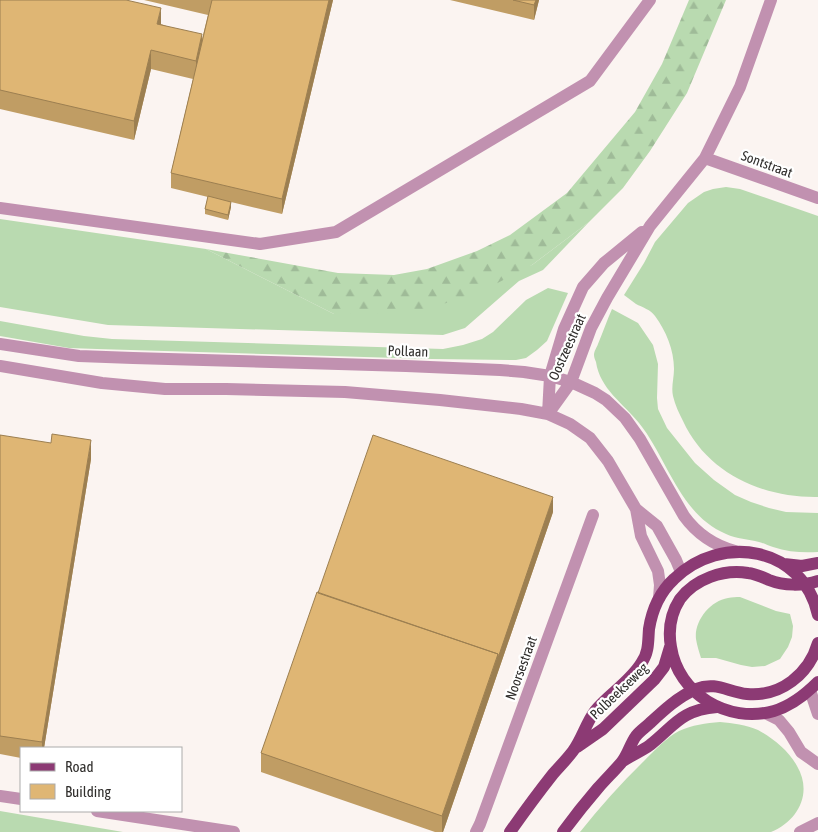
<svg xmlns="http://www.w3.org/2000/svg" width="818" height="832" font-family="'Asap Condensed',sans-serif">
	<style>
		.grass { fill: #b9dab0 }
		.forest { fill: url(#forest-firs) }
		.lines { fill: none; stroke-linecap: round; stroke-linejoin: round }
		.minor { stroke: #c191b0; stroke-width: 12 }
		.major { stroke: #8c3a74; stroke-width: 12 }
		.wall { fill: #c09d64 }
		.shaded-wall { fill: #9c7f51 }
		.building { fill: #dfb674; stroke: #9c7f51 }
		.labels { text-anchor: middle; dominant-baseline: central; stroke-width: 4.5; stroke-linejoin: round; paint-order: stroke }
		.street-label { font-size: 14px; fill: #302e2c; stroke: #fff }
	</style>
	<defs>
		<pattern id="forest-firs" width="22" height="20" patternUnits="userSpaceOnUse" patternTransform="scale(1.25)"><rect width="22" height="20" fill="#b9dab0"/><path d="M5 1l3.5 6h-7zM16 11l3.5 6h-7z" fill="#9fbb98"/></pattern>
	</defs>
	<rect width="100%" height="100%" fill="#fbf4f1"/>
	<!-- grass -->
	<path class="grass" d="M726,187l14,2 78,27v281c-56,1 -111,-24 -135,-76 -4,-8 -8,-16 -10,-25 -2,-9 1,-18 1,-27 0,-19 -8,-38 -19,-53 -4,-6 -13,-9 -19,-12 -4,-3 -8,-6 -12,-9l20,-32 11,-21 33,-39 16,-11 9,-3z
		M0,219l206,30 128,65 198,-49 57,-43 -46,48 -24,11 -54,47 -22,7 -335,-10 -108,-18z
		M548,288l20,5 -21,48 -10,9 -11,8 -10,2 -84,-1 -335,-10 -28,-1 -69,-12v-15l84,15 28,3 331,10 20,-4 19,-6 11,-7 33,-32z
		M612,309l26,14 15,22 5,19 -1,34 1,11 9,19 28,35 19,17 21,15 16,7 18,6 17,4 32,1v39c-15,1 -30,0 -45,-5 -5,-1 -9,-4 -14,-5 -11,-3 -22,-3 -33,-8 -47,-20 -58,-75 -87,-111 -16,-20 -39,-34 -43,-61 -1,-2 -2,-5 -2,-7 0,-4 3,-8 4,-11 5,-12 9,-24 14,-35z
		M740,597l36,14 14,3 3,12 -1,11 -4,10 -8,12 -15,7 -13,1 -11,-2 -25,-7h-15c-2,-6 -4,-13 -5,-19 -2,-18 14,-38 32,-41 4,-1 8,-1 12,-1z
		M720,722c13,1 26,3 38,8 15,8 31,21 39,36 16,27 1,55 -26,66h-191c20,-25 41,-49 64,-71 11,-11 22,-23 35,-30 13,-6 27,-8 41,-9z
		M0,811l123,21h-123z"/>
	<!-- forest -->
	<path class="forest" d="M689,0h37l-39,93 -37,58 -27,37 -34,34 -57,43 -44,23 -53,19 -43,7h-58l-128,-65 132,24 56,2 33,-6 50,-18 33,-16 57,-42 68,-81 27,-48z"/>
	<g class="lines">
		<!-- minor -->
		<path class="minor" d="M705,158l113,40
			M0,208l260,36 76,-12 254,-151 60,-81
			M0,344l79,12 54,2 273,8 94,4 24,2 26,4 21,6 24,11 11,7 19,18 15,21 44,77c13,18 29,29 51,35
			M0,366l102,17 63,6h61l119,3 95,8 81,9 27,5 22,10 20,14 18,23 28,48 21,17 19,34 5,12
			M548,414l23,-32 20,-54 16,-30 43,-72 55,-68 35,-71 31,-87
			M548,414l2,-38 14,-47 19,-42 21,-24 38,-31
			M636,509l5,27 17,35 2,14 -1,13
			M810,690l8,24
			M765,713l14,7 10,12 12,20 17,12
			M0,796l21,3
			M97,811l137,21
			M476,832l4,-8 113,-309
			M800,832l18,-9"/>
		<!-- major -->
		<path class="major" d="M784,564l18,2 16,-3
			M818,581c-15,5 -34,5 -49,-1 -7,-3 -13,-6 -21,-7 -25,-4 -53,6 -68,26 -9,14 -12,31 -9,48 7,47 57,77 103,64 17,-5 31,-16 44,-29
			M577,747l26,-18 51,-49 10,-13 6,-20
			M623,761c9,-6 19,-10 27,-16 25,-20 31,-35 67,-38
			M510,832c14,-20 28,-39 43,-58 7,-8 14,-15 20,-23 9,-12 13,-28 22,-40 14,-17 36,-30 47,-49 7,-10 6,-21 7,-33 3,-19 11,-37 25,-50 47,-46 129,-33 144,36
			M563,832c11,-15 23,-30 35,-44 8,-9 16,-17 23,-25 7,-8 9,-19 15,-27 4,-5 10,-9 14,-13 14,-13 28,-26 46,-34 20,-8 32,3 51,5 34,3 62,-20 71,-51"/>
	</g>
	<!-- wall -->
	<path class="wall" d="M0,0l161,24 41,15 6,-24 -64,-15h189l-51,214 -51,-12v5l-3,13 -23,-6v-5l3,-12 -37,-9v-15l22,-94 -42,-10 -17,71 -134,-31z
		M450,0h89l-5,20z
		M0,435l91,24 -47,289h-23v10l-21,-4z
		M553,512l-110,320h-8l-174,-60v-19l57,-160z"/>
	<!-- shaded-wall -->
	<path class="shaded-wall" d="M329,0h4l-51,214v-15z
		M536,0h3l-5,20v-15z
		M161,8v19l-4,-3z
		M202,34v19l-6,27v-19z
		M151,50v19l-17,71v-19z
		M231,202v5l-3,13v-5z
		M91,440v19l-47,289h-2v-6z
		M553,497v15l-110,320h-1v-16z"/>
	<!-- building -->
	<path class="building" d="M0,0h126l35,8 -4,16 45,10 -6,27 -45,-11 -17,71 -134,-31z
		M212,0h117l-47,199 -111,-26z
		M513,0h23l-2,5z
		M208,196l23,6 -3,13 -23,-6z
		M52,434l39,6 -49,302 -42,-6v-301l51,8z
		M373,435l180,62 -55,161v-4l-180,-61z
		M317,592l181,62 -56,162 -181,-63z"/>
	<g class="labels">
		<!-- street labels -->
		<g class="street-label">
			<text transform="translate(767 164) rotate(20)">Sontstraat</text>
			<text transform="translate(567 347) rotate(-66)">Oostzeestraat</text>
			<text transform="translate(408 351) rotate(2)">Pollaan</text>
			<text transform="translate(521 668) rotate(-70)">Noorsestraat</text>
			<text transform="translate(619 691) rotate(-44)">Polbeekseweg</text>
		</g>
	</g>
	<!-- legend -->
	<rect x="20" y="747" width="162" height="65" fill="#ffffff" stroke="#acabab"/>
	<rect x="30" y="763" width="25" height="8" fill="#8c3a74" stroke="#acabab"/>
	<text x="65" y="772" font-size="15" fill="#302e2c">Road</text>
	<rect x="30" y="784" width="25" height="15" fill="#dfb674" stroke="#acabab"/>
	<text x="65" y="797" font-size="15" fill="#302e2c">Building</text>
</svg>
